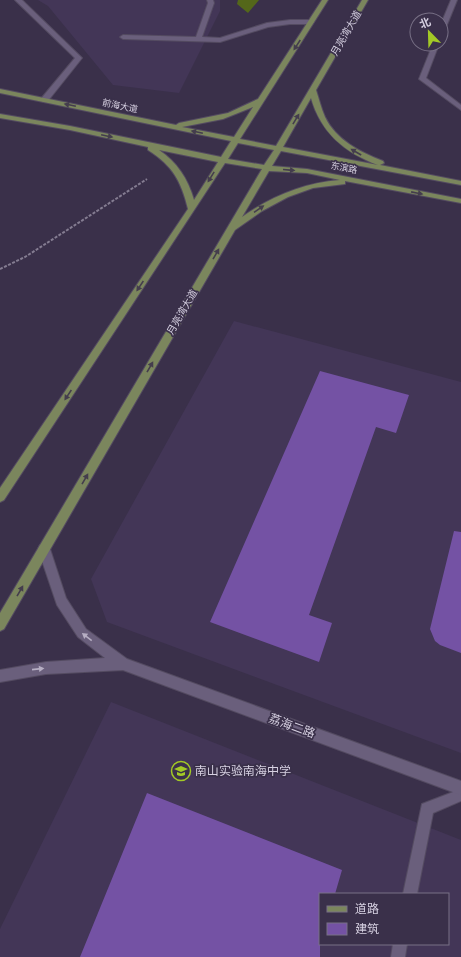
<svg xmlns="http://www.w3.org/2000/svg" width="461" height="957" font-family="'Work Sans','Noto Sans SC',sans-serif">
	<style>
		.built { fill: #433657; fill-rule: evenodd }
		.forest { fill: #54671a }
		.building { fill: #7452a4 }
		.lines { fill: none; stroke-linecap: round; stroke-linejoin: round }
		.service-casing { stroke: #544b61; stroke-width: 2 }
		.minor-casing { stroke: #544b61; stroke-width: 2 }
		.primary-casing { stroke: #544b61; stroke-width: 2 }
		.path { stroke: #847c91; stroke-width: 2; stroke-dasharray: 3 1.5; stroke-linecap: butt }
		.service { fill: #6a5f7c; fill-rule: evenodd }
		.minor { fill: #6a5f7c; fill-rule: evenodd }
		.primary { fill: #7b865d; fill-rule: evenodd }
		.oneway { fill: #443d4d }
		.oneway2 { fill: #b6aec3 }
		.labels { text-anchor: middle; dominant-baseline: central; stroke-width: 3.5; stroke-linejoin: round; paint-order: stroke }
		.far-street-label { font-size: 9px; fill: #d6d0e1; stroke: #3a304a }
		.street-label { font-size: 10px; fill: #d6d0e1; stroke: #3a304a }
		.near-street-label { font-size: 12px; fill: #d6d0e1; stroke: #3a304a }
		.near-poi-label { font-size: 12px; fill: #d6d0e1; stroke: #3a304a; text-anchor: start }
	</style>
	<rect width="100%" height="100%" fill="#3a304a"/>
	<!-- built -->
	<path class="built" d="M38,0h182v11l-41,82 -66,-8 -65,-79z
		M234,321l227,61v371l-354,-131 -16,-43z
		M111,702l350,138v117h-461v-28zM320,894h128v50h-128z"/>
	<!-- forest -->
	<path class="forest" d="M238,0h21l-11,13 -11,-9z"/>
	<!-- building -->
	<path class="building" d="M320,371l89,24 -13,38 -20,-6 -67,188 23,8 -13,39 -109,-40z
		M454,531l7,1v121l-21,-8 -5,-4 -5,-12z
		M147,793l195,77 -7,24h-15v63h-240z"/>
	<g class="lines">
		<!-- service casing -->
		<g class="service-casing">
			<path id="service" d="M461,789v12l-28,12 -16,81h-14l19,-90z
				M393,944h14l-2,13h-14z"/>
		</g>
		<!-- minor casing -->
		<g class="minor-casing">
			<path id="minor" d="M15,0h7l60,58 -35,44h-3l-4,-2 35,-42z
				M207,0h6l1,3 -12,34 18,1 47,-15 23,-3h21l3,2 -3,2h-21l-22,3 -48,15 -97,-3 -3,-2 3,-2 73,2 12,-34z
				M451,0h6l-13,32 -3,2v-10z
				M433,44h6l-13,34 35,27v5l-42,-31z
				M44,544l4,1 2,4 16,49 20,31 41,30 334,122v14l-338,-125 -77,4 -46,8v-12l46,-8 59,-4 -27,-21 -21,-32 -19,-56 2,-4z"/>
		</g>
		<!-- primary casing -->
		<g class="primary-casing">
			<path id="primary" d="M322,0h6l-88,139 36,7 86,-146h6l-52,90c3,9 5,18 9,27 11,23 35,35 58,44l1,2 -4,2 81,16v4l-180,-34 -9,15 35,3 154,30v4l-116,-22v3l-32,4 -25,9 -26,14 -27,19 -231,399 -4,2v-18l262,-444 -37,-6 -221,337 -4,2v-14l188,-279c-7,-28 -15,-43 -40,-59v-3l-78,-17 -70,-12v-4l70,12 151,31 10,-16 -231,-48v-4l176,36 3,-2 49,-10 30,-14zM311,98c10,35 34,55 67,67l-95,-18zM253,107l-19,30 -52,-10 41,-8zM238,143l36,7 -10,15 -36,-6zM159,150l59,12 -24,38c-6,-21 -17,-38 -35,-50zM269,171l38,2 33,7c-37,3 -68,16 -98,37z"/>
		</g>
		<!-- path -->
		<path class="path" d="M0,269l25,-12 122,-78"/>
		<!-- service -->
		<use href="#service" class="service"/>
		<!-- minor -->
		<use href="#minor" class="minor"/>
		<!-- primary -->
		<use href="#primary" class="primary"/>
	</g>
	<!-- one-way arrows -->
	<defs><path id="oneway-solid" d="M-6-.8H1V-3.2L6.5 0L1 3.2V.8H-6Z"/></defs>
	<g class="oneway">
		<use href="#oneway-solid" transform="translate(297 45) rotate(123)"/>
		<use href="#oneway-solid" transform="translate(70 105) rotate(-168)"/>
		<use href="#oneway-solid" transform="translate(296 119) rotate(-59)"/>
		<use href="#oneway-solid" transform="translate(197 132) rotate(-168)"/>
		<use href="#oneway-solid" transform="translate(107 136) rotate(12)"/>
		<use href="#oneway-solid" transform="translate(356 152) rotate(-150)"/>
		<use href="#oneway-solid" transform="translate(289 170) rotate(5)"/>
		<use href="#oneway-solid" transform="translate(211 177) rotate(122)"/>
		<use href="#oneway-solid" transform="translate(417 193) rotate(11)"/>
		<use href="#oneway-solid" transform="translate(259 209) rotate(-34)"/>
		<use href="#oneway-solid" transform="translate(216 254) rotate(-60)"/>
		<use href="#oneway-solid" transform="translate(140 286) rotate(124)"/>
		<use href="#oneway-solid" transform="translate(150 367) rotate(-60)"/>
		<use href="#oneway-solid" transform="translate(68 395) rotate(124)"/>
		<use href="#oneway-solid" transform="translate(85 479) rotate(-60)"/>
		<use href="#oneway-solid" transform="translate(20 591) rotate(-60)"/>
	</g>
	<g class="oneway2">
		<use href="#oneway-solid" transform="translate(87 637) rotate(-142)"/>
		<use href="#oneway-solid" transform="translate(38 669) rotate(-6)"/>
	</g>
	<!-- icons -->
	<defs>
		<g id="school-ring" transform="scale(1)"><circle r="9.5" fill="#3a304a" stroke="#a3c926" stroke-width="1.5"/><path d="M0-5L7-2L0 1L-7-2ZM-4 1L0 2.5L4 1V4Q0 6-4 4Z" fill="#a3c926"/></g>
	</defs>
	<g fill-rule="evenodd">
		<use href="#school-ring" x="181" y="771"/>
	</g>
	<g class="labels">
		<!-- far-street labels -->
		<g class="far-street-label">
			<text transform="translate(120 106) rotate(12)">前海大道</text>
			<text transform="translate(344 168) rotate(11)">东滨路</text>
		</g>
		<!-- street labels -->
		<g class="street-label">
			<text transform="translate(346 33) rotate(-60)">月亮湾大道</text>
			<text transform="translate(182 312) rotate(-60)">月亮湾大道</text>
		</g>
		<!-- near-street labels -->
		<g class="near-street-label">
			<text transform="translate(292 726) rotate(20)">荔海二路</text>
		</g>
		<!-- near-poi labels -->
		<g class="near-poi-label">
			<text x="195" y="771">南山实验南海中学</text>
		</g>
	</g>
	<!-- legend -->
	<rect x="319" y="893" width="130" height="52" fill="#3a304a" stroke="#787086"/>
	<rect x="327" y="906" width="20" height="6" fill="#7b865d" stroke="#787086"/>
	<text x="355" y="913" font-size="12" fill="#d6d0e1">道路</text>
	<rect x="327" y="923" width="20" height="12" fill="#7452a4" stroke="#787086"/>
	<text x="355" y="933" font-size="12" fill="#d6d0e1">建筑</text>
	<!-- north arrow -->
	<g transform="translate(429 32) rotate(337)"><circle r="19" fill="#3a304a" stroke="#787086"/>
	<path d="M0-3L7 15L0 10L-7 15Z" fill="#a3c926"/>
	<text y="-6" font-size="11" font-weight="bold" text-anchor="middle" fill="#d6d0e1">北</text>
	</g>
</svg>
